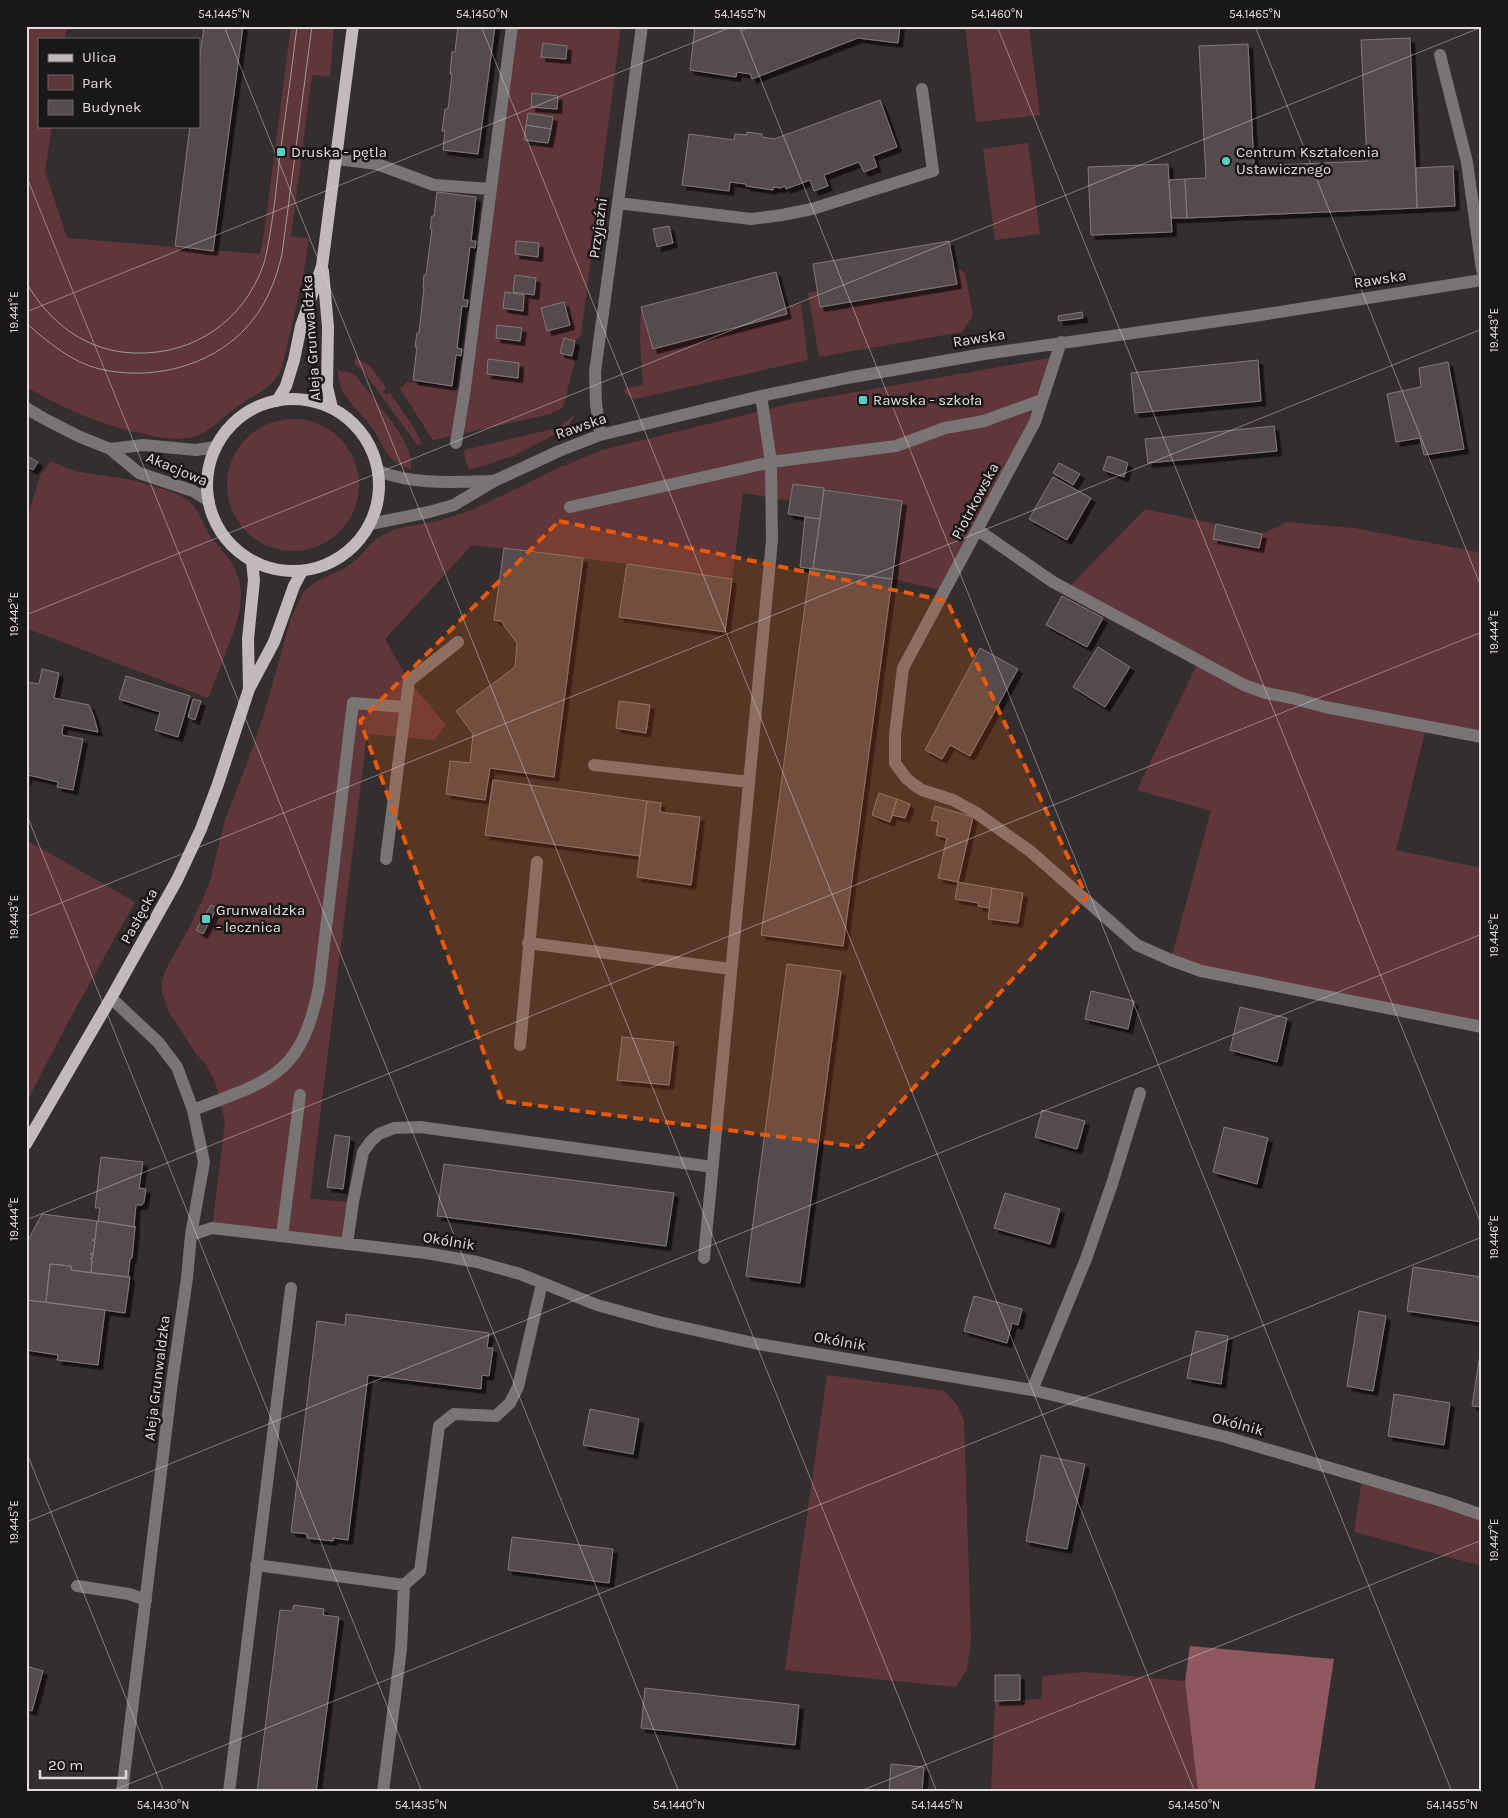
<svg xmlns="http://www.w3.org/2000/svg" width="1508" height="1818" font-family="Karla,sans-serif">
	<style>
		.green { fill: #60363b }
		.forest { fill: #8e585e }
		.building { fill: #544c4d; stroke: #817879; filter: url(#shadow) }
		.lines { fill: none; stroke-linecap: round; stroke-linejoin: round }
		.minor { stroke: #797575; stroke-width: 12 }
		.major { stroke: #c1b9ba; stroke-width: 12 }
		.tram { stroke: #9e9898; stroke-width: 1 }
		.marked { fill: #e8590c; fill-opacity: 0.2; stroke: #e8590c; stroke-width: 4; stroke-dasharray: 10 6; stroke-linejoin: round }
		.ticks { fill: none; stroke: #e1dcdc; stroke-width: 1; stroke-opacity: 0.45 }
		.poi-dot { fill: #59cebf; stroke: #1a1717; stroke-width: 2 }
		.labels { text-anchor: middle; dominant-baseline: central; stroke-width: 5; stroke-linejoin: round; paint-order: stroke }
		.poi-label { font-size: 15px; fill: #e1dcdc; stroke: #1a1717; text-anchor: start }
		.street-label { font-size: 15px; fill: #e1dcdc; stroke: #1a1717 }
		.neatline { fill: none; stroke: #e1dcdc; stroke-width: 2 }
		.ticks-label { font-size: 12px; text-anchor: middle; fill: #e1dcdc }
	</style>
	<defs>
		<filter id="shadow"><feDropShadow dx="4.5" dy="4.5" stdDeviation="0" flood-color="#0009"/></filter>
	</defs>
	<rect width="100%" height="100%" fill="#352e2e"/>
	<!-- green -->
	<path class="green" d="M26,26h41l-2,13h-26v87h13l-7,45 22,67 193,16 4,-21 27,-207h43l-4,51 -18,-2 -21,161 18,3 -6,38 -21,91c-11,23 -27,25 -45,39 -15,10 -26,25 -44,30 -17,4 -37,0 -54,-4 -43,-10 -74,-24 -113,-46z
		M512,26h109l-40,309 -6,6 -11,-3 -4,15 12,3 3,4 -11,44 -3,5 -14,6 -114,25 -33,-51 7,-7 58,6z
		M965,26h64l11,89 -64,7z
		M1028,143l12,91 -45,6 -12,-91z
		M954,266l11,7 8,42 -11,17 -143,25 -11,-64 9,-2 3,16 136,-23z
		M801,304l7,56 -173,39 -8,-4 -4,-6 20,-4 -3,-47 1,-31 12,42 134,-35 -2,-7z
		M355,357l15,9 16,21 -3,5 3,3 4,-2 23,33 9,18 -5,1 -55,-76 -7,-4z
		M1056,357l-21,65 -90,169 -53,-12 10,-78 -109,-17 -3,17 -47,-8 -11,86 -105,-15 -155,-19 -87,94 24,42 37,44 -12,15 -67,-6 -57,465 43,3 -6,42 -135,-16 13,-107 -10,-40 -10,-18 -9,-9 -27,-42 -7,-19v-12l3,-10 25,-45 19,-41 16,-66 24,-61 15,-44 27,-96 13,-27 13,-10 26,-12 13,-9 20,-21 11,-6 12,-5 39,-7 34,-11 89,-43 41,-17 191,-47z
		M338,370l13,3 5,3c14,19 48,56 54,78 1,5 1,11 1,16 -7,-3 -14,-6 -20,-12 -7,-7 -10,-17 -16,-26 -13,-21 -38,-34 -37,-62z
		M576,414l-9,14 -9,5 -43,22 -29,10 -17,4 -3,-6 -2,-13 93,-22z
		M227 485a66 66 0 1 1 132 0a66 66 0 1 1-132 0Z
		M51,461c23,13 44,13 69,17 18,3 35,8 52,14 26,9 26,24 38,44 8,11 19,20 25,33 13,27 2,54 -8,80 -6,16 -12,33 -19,49l-182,-70v-106l14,-46z
		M1145,509l71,15 -3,15 46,9 3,-14 25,-12 67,6 128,25v186l-56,-11 -30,122 86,18v161l-281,-58 -32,-5 42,-155 -74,-21 62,-130 -132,-71z
		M26,840l109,62 -62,111 -47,90z
		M827,1375l118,16 12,14 7,16 7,219 -4,29 -11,18 -171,-17z
		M1362,1478l120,37v51l-128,-34z
		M1086,1672l99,9 13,111h-207l4,-91 47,-2v-23z"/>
	<!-- forest -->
	<path class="forest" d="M1190,1646l144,13 -20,133h-116l-13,-111z"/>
	<!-- building -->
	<path class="building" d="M204,26h39l-30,225 -38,-5 15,-120h9v-63z
		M458,26h37l-17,128 -35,-4 2,-19h-3l3,-22h3l4,-35h-2l2,-22h3z
		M695,26h48l-1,5 10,-5h148l-2,17 -40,-5 -106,41 -2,-5 -13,-2 -1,5 -46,-7z
		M1410,38l7,170 -230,10 -2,-39 21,-1 -7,-132 49,-2 6,122 113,-5 -6,-121z
		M543,43l24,3 -1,13 -25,-2z
		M532,93l26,3 -1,13 -26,-2z
		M880,100l17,47 -24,9 4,11 -13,5 -5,-10 -35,13 4,11 -14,5 -4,-11 -24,9 -1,-3 -5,2 -7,-1v3l-27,-4v-2l-16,-2 -1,9 -47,-6 7,-51 45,6 1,-6 12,1v-3l15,2v3l12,2z
		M528,113l25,4 -2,12 -25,-4z
		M526,125l25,4 -3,14 -24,-3z
		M1168,164l4,68 -81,3 -3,-68z
		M1453,166l2,40 -38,2 -1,-40z
		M1185,179l2,39h-16l-2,-38z
		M437,192l39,5 -5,44h5l-1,7 -5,-1 -7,53h5l-1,7 -5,-1 -5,42 5,1 -1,7 -5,-1 -4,31 -39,-6 4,-33h-2l2,-14h2l5,-45h-1l1,-13h2l6,-46h-2l2,-13h2z
		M669,226l4,17 -16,4 -4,-18z
		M516,241l23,2 -1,14 -23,-3z
		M949,241l8,43 -137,23 -7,-43z
		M776,272l11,42 -134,35 -12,-42z
		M515,275l21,3 -2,17 -21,-3z
		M505,292l19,3 -1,16 -20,-3z
		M564,302l6,23 -23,6 -6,-23z
		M1082,312l1,6 -24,3 -1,-5z
		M497,325l25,3 -2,13 -24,-3z
		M564,338l11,3 -3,15 -12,-3z
		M488,359l31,4 -1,15 -31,-4z
		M1258,360l3,41 -126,12 -4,-40z
		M1448,362l16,87 -40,6 -4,-17 -24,4 -9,-48 34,-7 -2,-19z
		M1274,426l3,25 -129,12 -3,-24z
		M26,455l12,7 -5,8 -7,-4z
		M1108,456l20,7 -4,14 -21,-7z
		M1059,463l21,11 -7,11 -20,-12z
		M1053,477l38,21 -24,42 -38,-21z
		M793,484l31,4 -4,31 -32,-5z
		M824,490l78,11 -10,78 -79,-10z
		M805,517l15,2 -7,50 -13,-2z
		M1216,524l46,10 -3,14 -46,-9z
		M504,548l79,10 -29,219 -64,-9 -5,32 -39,-6 4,-33 20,2 3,-29 -17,-23 59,-44 2,-24 -16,-22 -7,-1z
		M627,564l105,15 -7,53 -106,-15z
		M810,568l82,11 -49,367 -82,-11z
		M1062,596l41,22 -16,29 -41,-22z
		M1098,647l32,20 -25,40 -32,-20z
		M980,648l38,21 -48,87 -20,-11 -8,14 -17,-9z
		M42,669l17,4 -5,25 35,7 5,12 4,15 -35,-7 -1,10 21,4 -10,51 -16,-3 1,-5 -30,-7 -2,6v-99l13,2z
		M126,676l64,20 -12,41 -23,-7 5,-18 -41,-13z
		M193,699l8,2 -6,19 -7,-3z
		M619,701l31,4 -4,28 -30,-5z
		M493,780l154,21 -7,55 -155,-21z
		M879,793l18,6 -7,23 -18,-7z
		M897,799l13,5 -5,14 -13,-3z
		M647,801l14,2 -1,9 40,5 -9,68 -54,-8z
		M935,806l38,11 -15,65 -20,-4 9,-40 -11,-3 2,-13 -7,-2z
		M958,882l34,6 -3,20 -11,-2 1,-3 -24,-4z
		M992,888l31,5 -5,30 -30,-4z
		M211,905l6,3 -14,26 -7,-4z
		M787,964l54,7 -41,312 -54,-7z
		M1091,991l43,10 -6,28 -43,-10z
		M1240,1007l47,11 -10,44 -47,-12z
		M622,1037l52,5 -5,43 -52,-5z
		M1042,1110l43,11 -8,28 -42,-12z
		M1224,1127l44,11 -11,46 -44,-12z
		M335,1135l15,2 -7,52 -16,-2z
		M101,1157l42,5 -4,26 7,1 -2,13 -2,3h-6l-2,21 2,1 -38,-6 2,-13h-5z
		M444,1164l230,29 -8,53 -229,-30z
		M1005,1193l55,16 -10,35 -56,-16z
		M42,1214l55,7 -2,19h-3l3,1 -2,13h-3l3,1 -1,4 -2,-1 2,2 -1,13 -20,-3v-4l-21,-2 -4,38 -20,-2v-56z
		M97,1221l38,6 -3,31 -2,1 -2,18 -37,-4 1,-13 -2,-2 2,1 1,-4 -3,-1h3l2,-13 -3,-1h3z
		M50,1264l21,2v4l59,7 -5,36 -79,-11z
		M1413,1267l69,10v45l-75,-11z
		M974,1296l48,13 -4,16 -6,-2 -5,20 -43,-12z
		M26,1300l79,10 -7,55 -41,-5 1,-5 -32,-5z
		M1359,1311l27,5 -13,75 -26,-5z
		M346,1314l143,19 -2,15h6l-4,28 -7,-1 -1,14 -113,-14 -20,165 -15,-2v3l-26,-3v-4l-16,-2 26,-211 28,4z
		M1196,1331l32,5 -7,48 -34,-6z
		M1482,1342v65l-10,-1z
		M1394,1394l56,9 -6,42 -56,-9z
		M590,1409l49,10 -6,35 -50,-9z
		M1041,1455l44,9 -18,85 -41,-8z
		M512,1537l101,12 -4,34 -101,-13z
		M294,1605l30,4 -1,6 16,2 -23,175h-59l23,-182 12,1z
		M26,1666l17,5 -11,40 -6,-2z
		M995,1675h25v25l-25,1z
		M645,1688l154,17 -4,40 -154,-17z
		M891,1764l33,3 -2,25h-33z"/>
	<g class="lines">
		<!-- minor -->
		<path class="minor" d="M1440,55l27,107 15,108
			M337,159l40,5 57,21 57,4
			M618,203l133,16 31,-4 30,-6 121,-38 -11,-82
			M1061,342l-26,80 -132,246 -8,67v28l11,15 7,6 9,6 31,10 22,12 55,39 107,94 34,15 30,11 281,56
			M26,408l17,10 35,18 32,13 29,24 54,18 16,10
			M600,435l-4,-32 -1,-31 47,-346
			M456,443l9,-55 47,-362
			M110,449l33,-4 53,5 20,-3
			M378,471c36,14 75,11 114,10
			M570,507l201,-45 125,-16 49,-18 39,-7 58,-21
			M370,524l59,-12 25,-7 40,-24 65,-30 41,-16 161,-39 86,-18 137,-24 270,-38 228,-36
			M978,530l75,52 191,103 22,8 26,5 33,9 157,30
			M594,765l155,17
			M386,859l23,-178 49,-39
			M528,943l203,26
			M111,998l47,44 19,25 16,43 11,52 -13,73 -4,43 -15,104 -50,410
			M520,1045l17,-183
			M193,1110c78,-30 108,-34 126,-123l34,-284 52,4
			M191,1235l21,-7 214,25 51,9 43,12 77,31 62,17 99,22 274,46 194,47 219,65 37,13
			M282,1236l18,-141
			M347,1244l6,-42 10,-50 8,-11 8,-7 15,-6 26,-1 293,40
			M704,1258l68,-718 -1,-78 -10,-66
			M1032,1390l54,-131 26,-75 28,-91
			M256,1565l148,20
			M77,1586l52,8 17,6
			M229,1792l62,-504
			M383,1792l18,-143 3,-64 16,-14 19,-145 15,-12 42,2 14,-13 8,-16 24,-104"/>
		<!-- major -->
		<path class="major" d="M323,271l5,56 -1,60 5,21
			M207 485a86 86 0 1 1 172 0a86 86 0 1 1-172 0Z
			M277,401l9,-15 8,-26 7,-34 21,-60 31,-240
			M249,688l-1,-49 6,-59 -2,-19
			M26,1144l85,-146 66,-118 24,-51 17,-45 31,-95 25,-47 20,-56 8,-15"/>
		<!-- tram -->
		<path class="tram" d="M26,282c23,41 61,70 109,71 59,2 108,-32 128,-87 3,-8 4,-17 6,-26 5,-28 8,-57 11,-86 6,-43 12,-85 17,-128
			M26,323c22,19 45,39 74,46 51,12 109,-2 145,-40 20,-21 31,-48 37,-75l30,-228"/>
	</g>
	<!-- marked area -->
	<path class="marked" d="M559,521l388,80 140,296 -227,250 -358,-46 -142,-380z"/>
	<!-- ticks -->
	<path class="ticks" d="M224,26l713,1766M481,26l714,1766M739,26l713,1766M997,26l485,1200M1255,26l227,563M26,175l653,1617M26,312l708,-286M26,615l1456,-588M26,813l396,979M26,917l1456,-588M26,1220l1456,-588M26,1451l138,341M26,1522l1456,-588M109,1792l1373,-555M858,1792l624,-252"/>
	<!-- markers -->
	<g class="poi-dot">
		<rect x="276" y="147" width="10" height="10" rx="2.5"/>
		<circle cx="1226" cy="161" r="5"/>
		<rect x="858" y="395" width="10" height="10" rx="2.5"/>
		<rect x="201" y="914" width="10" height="10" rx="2.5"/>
	</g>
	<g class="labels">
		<!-- poi labels -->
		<g class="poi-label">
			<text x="291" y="152">Druska - pętla</text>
			<text x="1236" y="152">Centrum Kształcenia<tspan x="1236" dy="17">Ustawicznego</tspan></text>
			<text x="873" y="400">Rawska - szkoła</text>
			<text x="216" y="910">Grunwaldzka<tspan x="216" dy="17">- lecznica</tspan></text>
		</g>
		<!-- street labels -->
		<g class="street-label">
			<text transform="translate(598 228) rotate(-82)">Przyjaźni</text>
			<text transform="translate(1380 279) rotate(-9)">Rawska</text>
			<text transform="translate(311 338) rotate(-94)">Aleja Grunwaldzka</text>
			<text transform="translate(979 338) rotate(-9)">Rawska</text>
			<text transform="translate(581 426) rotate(-19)">Rawska</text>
			<text transform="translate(177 469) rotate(23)">Akacjowa</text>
			<text transform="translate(975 501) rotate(-62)">Piotrkowska</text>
			<text transform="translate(139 916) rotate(-61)">Pasłęcka</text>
			<text transform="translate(449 1241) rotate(9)">Okólnik</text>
			<text transform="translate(840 1341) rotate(10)">Okólnik</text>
			<text transform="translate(157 1378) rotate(-83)">Aleja Grunwaldzka</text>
			<text transform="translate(1238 1424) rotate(15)">Okólnik</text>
		</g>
	</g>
	<!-- border -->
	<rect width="1508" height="1818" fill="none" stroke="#1a1717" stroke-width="55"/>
	<!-- legend -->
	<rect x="38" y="38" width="162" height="90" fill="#1a1717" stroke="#6a6666"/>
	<rect x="48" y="54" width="25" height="8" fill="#c1b9ba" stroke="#6a6666"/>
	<text x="82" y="62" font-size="15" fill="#e1dcdc">Ulica</text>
	<rect x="48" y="75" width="25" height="15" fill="#60363b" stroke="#6a6666"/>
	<text x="82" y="88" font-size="15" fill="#e1dcdc">Park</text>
	<rect x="48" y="100" width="25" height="15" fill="#544c4d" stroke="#6a6666"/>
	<text x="82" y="112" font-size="15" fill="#e1dcdc">Budynek</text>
	<!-- scale -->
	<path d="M40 1770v8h86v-8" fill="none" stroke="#e1dcdc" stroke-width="2.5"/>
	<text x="48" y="1770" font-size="15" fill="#e1dcdc" stroke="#1a1717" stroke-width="4" paint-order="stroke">20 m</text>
	<rect x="28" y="28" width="1452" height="1762" class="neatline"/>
	<g class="ticks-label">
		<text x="224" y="18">54.1445°N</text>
		<text x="482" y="18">54.1450°N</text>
		<text x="740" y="18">54.1455°N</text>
		<text x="997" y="18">54.1460°N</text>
		<text x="1255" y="18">54.1465°N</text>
		<text transform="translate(14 312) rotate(-90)" y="4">19.441°E</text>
		<text transform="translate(1494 330) rotate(-90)" y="4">19.443°E</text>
		<text transform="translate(14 614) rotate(-90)" y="4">19.442°E</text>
		<text transform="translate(1494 632) rotate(-90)" y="4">19.444°E</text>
		<text transform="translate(14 917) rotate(-90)" y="4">19.443°E</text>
		<text transform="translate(1494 935) rotate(-90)" y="4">19.445°E</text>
		<text transform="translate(14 1219) rotate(-90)" y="4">19.444°E</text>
		<text transform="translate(1494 1237) rotate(-90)" y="4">19.446°E</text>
		<text transform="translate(14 1522) rotate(-90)" y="4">19.445°E</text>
		<text transform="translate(1494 1540) rotate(-90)" y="4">19.447°E</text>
		<text x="163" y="1809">54.1430°N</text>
		<text x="421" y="1809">54.1435°N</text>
		<text x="679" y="1809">54.1440°N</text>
		<text x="937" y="1809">54.1445°N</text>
		<text x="1194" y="1809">54.1450°N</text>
		<text x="1452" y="1809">54.1455°N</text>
	</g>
</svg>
